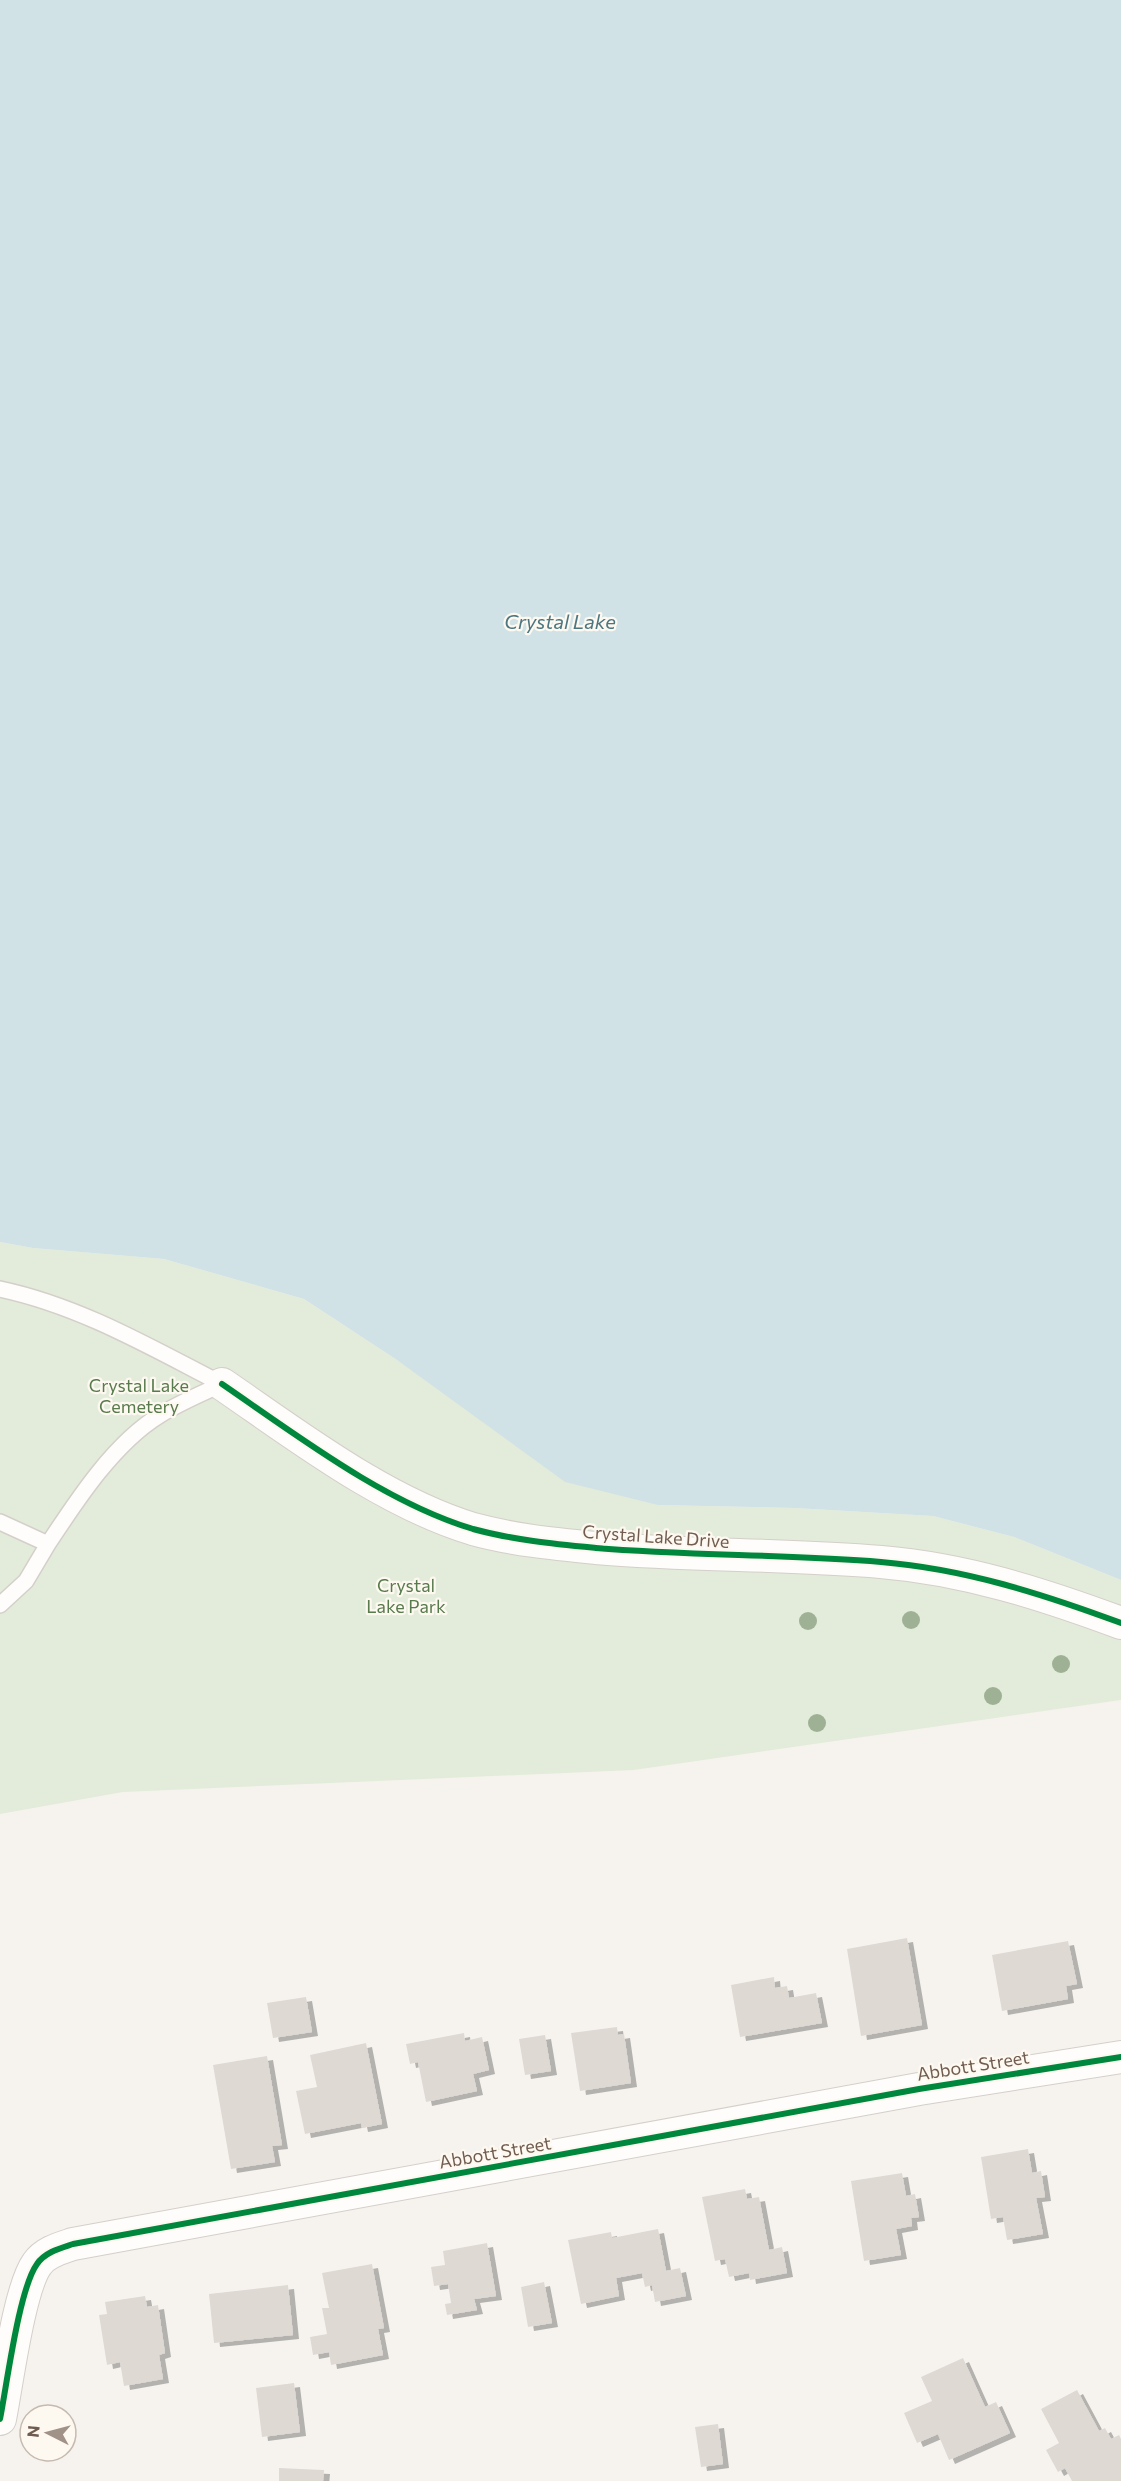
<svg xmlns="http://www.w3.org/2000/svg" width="1121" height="2481" font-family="Commissioner,sans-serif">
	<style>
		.green { fill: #e3ecda }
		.water { fill: #d0e2e5 }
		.building { fill: #dfd9d4; filter: url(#shadow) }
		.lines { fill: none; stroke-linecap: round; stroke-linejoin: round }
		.lane-casing { stroke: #d4cfc9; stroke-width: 18 }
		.street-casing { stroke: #d4cfc9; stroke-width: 34 }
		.lane { stroke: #fefdfc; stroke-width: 15 }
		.street { stroke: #fefdfc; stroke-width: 32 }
		.cycleway-casing { stroke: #fdf8f0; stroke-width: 10 }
		.cycleway { stroke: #00873e; stroke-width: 6 }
		.tree { fill: #9fb195 }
		.labels { text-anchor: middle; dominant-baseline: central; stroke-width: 4.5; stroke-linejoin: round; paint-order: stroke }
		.park-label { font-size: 18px; fill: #587b4d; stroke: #fdf8f0 }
		.street-label { font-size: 18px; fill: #715d50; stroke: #fdf8f0 }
		.water-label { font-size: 20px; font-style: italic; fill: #4c7681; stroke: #fdf8f0 }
	</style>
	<defs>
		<filter id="shadow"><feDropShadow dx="6" dy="4" stdDeviation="0" flood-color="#0004"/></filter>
	</defs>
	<rect width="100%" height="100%" fill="#f6f3ee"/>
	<!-- green -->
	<path class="green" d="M0,1242l33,6 131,11 140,40 93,61 261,145 137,3 138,8 81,21 107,43v120l-487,70 -511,22 -123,22z"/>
	<!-- water -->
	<path class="water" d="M0,0h1121v1580l-107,-43 -81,-21 -138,-8 -137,-3 -93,-23 -168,-122 -93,-61 -140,-40 -131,-11 -33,-6z"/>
	<!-- building -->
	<path class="building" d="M907,1938l15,87 -61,11 -14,-87z
		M1068,1941l9,43 -11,2 2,13 -66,12 -10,-56z
		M774,1977l1,11 12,-2 2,12 27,-5 6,30 -82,14 -9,-52z
		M306,1997l6,35 -39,6 -6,-35z
		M617,2027l1,8 6,-1 7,49 -51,8 -9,-58z
		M464,2033l1,8 17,-4 7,33 -16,4 4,17 -51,11 -8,-40 -8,2 -4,-20z
		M545,2035l6,36 -26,4 -6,-36z
		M366,2043l16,81 -20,4 -1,-5 -56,11 -9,-43 21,-4 -7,-32z
		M267,2056l15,89 -10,1 3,16 -44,7 -18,-104z
		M1028,2149l4,24 9,-2 4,26 -9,1 7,36 -36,6 -4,-23 -12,2 -10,-62z
		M902,2173l4,23 9,-2 4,23 -8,1 1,8 -16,3 5,26 -37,6 -13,-80z
		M745,2189l2,10 12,-2 10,53 13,-3 5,26 -37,7 -1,-7 -20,4 -4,-18 -10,2 -13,-64z
		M658,2229l8,42 14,-3 6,28 -31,6 -3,-17 -7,2 -3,-14 -26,5 3,18 -38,8 -13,-64 43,-8 1,6z
		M487,2243l9,53 -22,3 3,11 -30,5 -2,-11 6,-1 -3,-19 -14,2 -3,-19 14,-2 -2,-14z
		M372,2264l12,64 -6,1 5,26 -52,10 -2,-13 -16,3 -3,-18 17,-3 -5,-26h7l-7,-35z
		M544,2282l8,41 -24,4 -7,-40z
		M288,2285l5,50 -79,8 -5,-49z
		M145,2296l2,11 11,-2 7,48 -6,2 4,24 -39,7 -4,-24 -13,3 -8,-50 8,-1 -2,-12z
		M963,2358l22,49 11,-5 14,31 -61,27 -11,-26 -21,9 -13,-30 28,-12 -11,-24z
		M294,2383l6,49 -38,5 -6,-49z
		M1077,2390l22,41 6,-3 6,11 8,-4 2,4v42h-49l-7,-13 -7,4 -12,-22 13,-7 -18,-34z
		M718,2424l5,40 -22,3 -6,-40z
		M279,2468l45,2 -1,11h-44z"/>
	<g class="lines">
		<!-- lane casing -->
		<g class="lane-casing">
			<path id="lane" d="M0,1289c80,17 150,58 222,95
				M0,1522l48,22c29,-44 66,-101 112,-129 19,-12 41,-21 62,-31
				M0,1605l26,-24 22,-37"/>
		</g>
		<!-- street casing -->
		<g class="street-casing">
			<path id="street" d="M222,1384c76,52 162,118 251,145 40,11 82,15 123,19 95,8 190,6 285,14 84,7 162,32 240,61
				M0,2419c7,-35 19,-130 37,-155 8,-12 24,-16 36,-20l846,-155 202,-32"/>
		</g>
		<!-- lane -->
		<use href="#lane" class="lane"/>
		<!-- street -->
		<use href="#street" class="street"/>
		<!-- cycleway casing -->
		<g class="cycleway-casing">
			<path id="cycleway" d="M222,1384c76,52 162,118 251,145 40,11 82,15 123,19 95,8 190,6 285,14 84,7 162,32 240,61
				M0,2419c7,-35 19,-130 37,-155 8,-12 24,-16 36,-20l846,-155 202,-32"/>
		</g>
		<!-- cycleway -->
		<use href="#cycleway" class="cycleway"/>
	</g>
	<!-- trees -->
	<g class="tree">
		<circle cx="911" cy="1620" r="9"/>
		<circle cx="808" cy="1621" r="9"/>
		<circle cx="1061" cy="1664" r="9"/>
		<circle cx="993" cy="1696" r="9"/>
		<circle cx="817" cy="1723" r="9"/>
	</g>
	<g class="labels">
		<!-- park labels -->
		<g class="park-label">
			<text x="139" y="1385">Crystal Lake<tspan x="139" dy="21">Cemetery</tspan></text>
			<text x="406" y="1585">Crystal<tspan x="406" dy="21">Lake Park</tspan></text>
		</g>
		<!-- street labels -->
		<g class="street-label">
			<text transform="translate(656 1536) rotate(4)">Crystal Lake Drive</text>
			<text transform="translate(973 2065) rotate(-9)">Abbott Street</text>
			<text transform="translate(495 2152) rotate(-10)">Abbott Street</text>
		</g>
		<!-- water labels -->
		<g class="water-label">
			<text x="560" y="621">Crystal Lake</text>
		</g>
	</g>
	<!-- north arrow -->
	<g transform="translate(48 2433) rotate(276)"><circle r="28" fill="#fdf8f0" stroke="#c5bab0" stroke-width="1.5"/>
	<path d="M0-4.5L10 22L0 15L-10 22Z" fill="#a09287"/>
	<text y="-9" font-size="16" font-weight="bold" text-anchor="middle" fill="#715d50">N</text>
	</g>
</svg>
